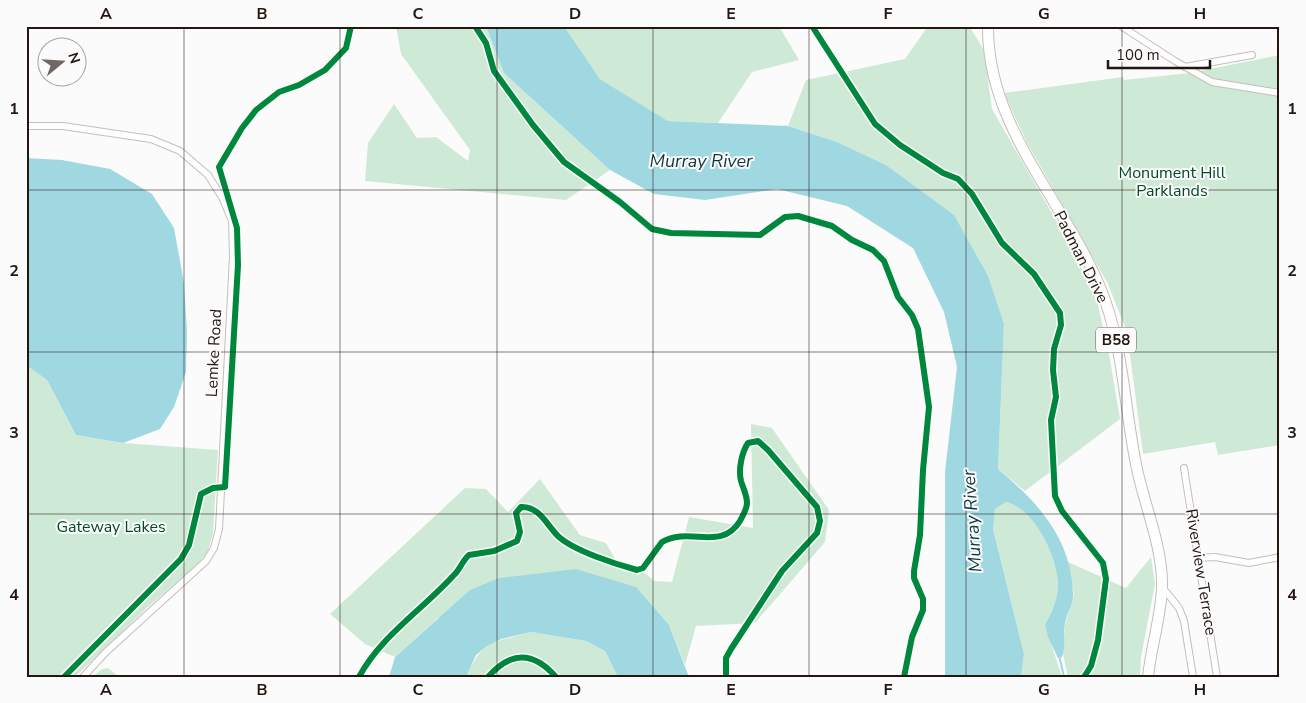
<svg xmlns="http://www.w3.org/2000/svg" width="1306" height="703" font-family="'Nunito Sans',sans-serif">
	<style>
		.green { fill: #ceead7 }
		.water { fill: #a0d8e2 }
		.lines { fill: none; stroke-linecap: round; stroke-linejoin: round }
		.stream { stroke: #a0d8e2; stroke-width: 2 }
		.minor-casing { stroke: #c5bebb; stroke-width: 8 }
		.primary-casing { stroke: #c5bebb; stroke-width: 12 }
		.minor { stroke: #fefefe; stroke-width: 6 }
		.primary { stroke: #fefefe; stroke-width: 10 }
		.cycleway-casing { stroke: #fbfbfb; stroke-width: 9 }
		.cycleway { stroke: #00873e; stroke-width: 6 }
		.grid { fill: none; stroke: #241712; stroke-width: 1; stroke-opacity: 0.55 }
		.labels { text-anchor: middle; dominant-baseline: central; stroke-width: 4; stroke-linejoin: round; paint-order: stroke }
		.shield { fill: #fbfbfb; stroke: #645b58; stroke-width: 1 }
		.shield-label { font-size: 15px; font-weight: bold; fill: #241712 }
		.park-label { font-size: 16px; fill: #004a27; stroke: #fbfbfb }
		.street-label { font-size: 16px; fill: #241712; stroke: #fbfbfb }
		.water-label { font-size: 18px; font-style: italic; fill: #0f363c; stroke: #fbfbfb }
		.neatline { fill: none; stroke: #241712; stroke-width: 2 }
		.grid-label { font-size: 16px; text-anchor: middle; font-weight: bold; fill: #241712 }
	</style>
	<rect width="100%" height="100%" fill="#fbfbfb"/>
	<!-- green -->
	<path class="green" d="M396,26h90l18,47 106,97 -44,30 -201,-19 3,-38 26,-39 23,34 19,-1 32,24 2,-11 -69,-96z
		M564,26h215l20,34 -47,12 -34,51 -50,-2 -68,-42z
		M928,26h41l15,24 8,59 80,139 25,53 12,53 11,65 -95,72 -27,-22 6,-145 -50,-108 -68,-51 -49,-23 -49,-16 18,-46 99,-21z
		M1280,55v390l-62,10 -3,-13 -72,12 -16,-122 -19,-48 -81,-141 -23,-50 119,-16 1,3 66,-7z
		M26,365l21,15 29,55 47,8 95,7 -5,83 -5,18 -10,13 -49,42 -74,71h-49z
		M751,424l21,4 57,82 -4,32 -70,81 -59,3 -11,39 -16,-40 -231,-7 -43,39 -30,-13 -35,-30 135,-126 21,1 22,23 32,-33 40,56 26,8 12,21 20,3 16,14 18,1 17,-65 64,11z
		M1006,502c29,6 53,57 52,85 -1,13 -6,26 -13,37l17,53h-41l3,-23 -31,-125 2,-20z
		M1151,557l4,27 -14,73 -1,20h-72l-5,-23 2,-29 9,-30 -6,-33 58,26z
		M531,632l55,9 19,10 13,26h-152c18,-40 27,-34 65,-45z
		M108,668l11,9h-27l10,-8z"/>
	<!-- water -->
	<path class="water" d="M486,26h78l36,53 68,42 120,5 49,16 49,23 68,50 34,61 16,48 -6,145c39,33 73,68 75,124 1,10 -6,20 -8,30 -2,11 1,24 -3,34l-4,1 -10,-21 -3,-13c7,-11 12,-24 13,-37 1,-27 -23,-79 -52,-85l-11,7 -2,20 31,125 -3,23h-76v-205l12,-105 -13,-55 -31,-64 -66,-42 -70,-17 -72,11 -51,-6 -44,-24 -106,-97z
		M26,158l36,2 48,9 42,25 22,34 10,55 3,49 -1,40 -12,35 -14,22 -37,14 -47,-8 -29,-55 -21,-15z
		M576,569l60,18 33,38 20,52h-71l-13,-26 -19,-10 -55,-9 -30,7 -14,7 -11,9 -10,22h-77l6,-20 75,-67 29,-12z"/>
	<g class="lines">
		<!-- stream -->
		<path class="stream" d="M1059,655l5,22"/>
		<!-- minor casing -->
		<g class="minor-casing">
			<path id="minor" d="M1121,26l54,35 37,21 68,11
				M1185,67l67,-12
				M26,126h37l88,13 29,12 28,24 15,24 9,22 1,35 -14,273 -5,19 -8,13 -100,91 -23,25
				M1184,468l33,209
				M1198,558l17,-1 34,6 31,-6
				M1162,587l17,21 5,13 9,56"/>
		</g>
		<!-- primary casing -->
		<g class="primary-casing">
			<path id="primary" d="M988,26c-1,101 75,173 112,261 24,58 24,121 37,182 8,38 26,79 25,118 -1,30 -11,60 -14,90"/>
		</g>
		<!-- minor -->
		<use href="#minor" class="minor"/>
		<!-- primary -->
		<use href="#primary" class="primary"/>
		<!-- cycleway casing -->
		<g class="cycleway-casing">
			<path id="cycleway" d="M475,26l11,17 8,28 39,54 31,37 56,40 32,27 19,4 89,2 25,-18 13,-1 34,10 20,14 21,10 11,11 14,36 14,18 6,14 11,78 -6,63 -3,65 -6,36v7l9,21v11l-11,27 -8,40
				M812,26l63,98 25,21 43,28 15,6 14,15 30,49 32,31 26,39 1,12 -7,24 -1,21 3,27 -5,23 4,76 7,15 41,52 3,16 -8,61 -7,26 -7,11
				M64,677l117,-118 8,-14 12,-51 12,-6 12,-1 13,-222 -1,-37 -18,-61 23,-39 14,-18 23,-18 20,-7 26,-15 21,-22 5,-22
				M359,677c22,-41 63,-67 94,-101 7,-6 9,-15 16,-21l25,-4 23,-10 3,-9 -4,-19 5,-6c19,-1 26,19 38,30 16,14 56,27 78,33l6,-2 19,-26c28,-16 59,10 78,-21 3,-6 7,-12 7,-18 0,-8 -4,-15 -6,-22 -3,-12 1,-29 7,-38l10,-2 10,9 49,57 3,14 -3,12 -35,38 -51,78 -5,9v19
				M488,677c23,-26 45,-26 68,0"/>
		</g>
		<!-- cycleway -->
		<use href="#cycleway" class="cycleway"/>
	</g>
	<!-- grid -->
	<path class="grid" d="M184,26v651M340,26v651M497,26v651M653,26v651M809,26v651M966,26v651M1122,26v651M26,190h1254M26,352h1254M26,514h1254"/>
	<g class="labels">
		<!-- shield labels -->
		<rect class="shield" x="1096" y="327.5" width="40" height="25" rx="4"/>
		<g class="shield-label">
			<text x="1116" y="340">B58</text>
		</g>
		<!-- park labels -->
		<g class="park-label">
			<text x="1172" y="173">Monument Hill<tspan x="1172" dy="18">Parklands</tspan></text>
			<text x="111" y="527">Gateway Lakes</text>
		</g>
		<!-- street labels -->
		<g class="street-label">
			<text transform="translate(1081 257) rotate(63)">Padman Drive</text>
			<text transform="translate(214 353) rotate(-87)">Lemke Road</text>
			<text transform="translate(1201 572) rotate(81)">Riverview Terrace</text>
		</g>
		<!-- water labels -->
		<g class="water-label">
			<text x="701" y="161">Murray River</text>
			<text transform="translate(972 521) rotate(-94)">Murray River</text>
		</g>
	</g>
	<!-- border -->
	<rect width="1306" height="703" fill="none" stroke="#fbfbfb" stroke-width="55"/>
	<!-- north arrow -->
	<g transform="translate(62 62) rotate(72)"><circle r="24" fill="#fbfbfb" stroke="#a5a09e"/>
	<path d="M0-4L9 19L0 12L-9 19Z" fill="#6f6764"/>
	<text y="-8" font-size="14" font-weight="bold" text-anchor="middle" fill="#241712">N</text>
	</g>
	<!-- scale -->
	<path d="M1108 60v8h102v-8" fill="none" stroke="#241712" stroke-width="2.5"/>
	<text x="1116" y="60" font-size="15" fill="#241712" stroke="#fbfbfb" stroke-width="4" paint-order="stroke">100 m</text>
	<rect x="28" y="28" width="1250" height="648" class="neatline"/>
	<g class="grid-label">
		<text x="106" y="19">A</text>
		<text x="262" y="19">B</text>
		<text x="418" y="19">C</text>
		<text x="575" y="19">D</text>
		<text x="731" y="19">E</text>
		<text x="888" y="19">F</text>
		<text x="1044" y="19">G</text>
		<text x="1200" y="19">H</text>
		<text x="14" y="114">1</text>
		<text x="1292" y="114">1</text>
		<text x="14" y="276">2</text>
		<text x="1292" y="276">2</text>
		<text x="14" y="438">3</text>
		<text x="1292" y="438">3</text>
		<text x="14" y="600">4</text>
		<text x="1292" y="600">4</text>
		<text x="106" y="695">A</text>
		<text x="262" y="695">B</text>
		<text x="418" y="695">C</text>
		<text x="575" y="695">D</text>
		<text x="731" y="695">E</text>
		<text x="888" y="695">F</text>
		<text x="1044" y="695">G</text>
		<text x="1200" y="695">H</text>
	</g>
</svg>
